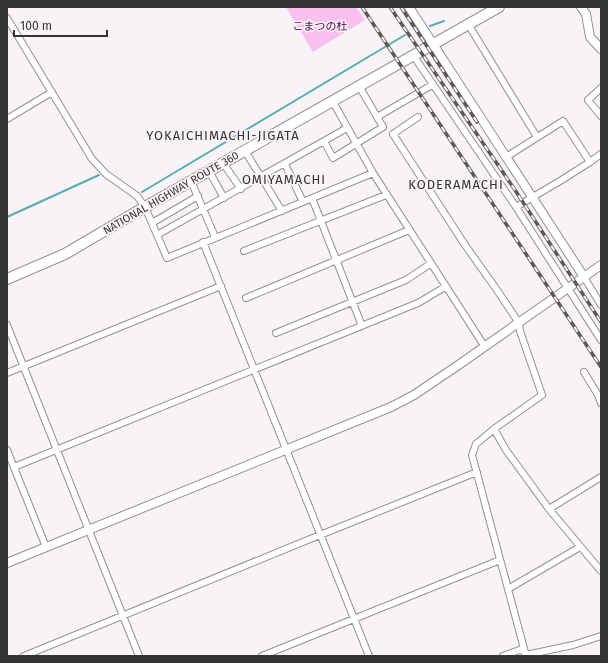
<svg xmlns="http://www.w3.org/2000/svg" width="608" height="663" font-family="'Fira Sans','Noto Sans JP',sans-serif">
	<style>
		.green { fill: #f9c0ee }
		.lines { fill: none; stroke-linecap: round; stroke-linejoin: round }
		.stream { stroke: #56adb3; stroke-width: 2 }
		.minor-casing { stroke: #958f94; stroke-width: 8 }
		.tertiary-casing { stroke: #958f94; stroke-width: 10 }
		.trunk-casing { stroke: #958f94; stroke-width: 12 }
		.minor { stroke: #fff; stroke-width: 6 }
		.tertiary { stroke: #fff; stroke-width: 8 }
		.trunk { stroke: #fff; stroke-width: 10 }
		.rail-casing { stroke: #5b575a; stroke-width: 3.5 }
		.rail { stroke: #f9f2f7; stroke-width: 2; stroke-dasharray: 6; stroke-linecap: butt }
		.labels { text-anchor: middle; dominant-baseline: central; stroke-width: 3.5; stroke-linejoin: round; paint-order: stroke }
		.park-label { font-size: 11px; fill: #58014f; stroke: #f9f2f7 }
		.street-label { font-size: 11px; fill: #363335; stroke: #f9f2f7 }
		.quarter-label { font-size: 13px; letter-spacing: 1px; fill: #363335; stroke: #f9f2f7 }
	</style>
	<rect width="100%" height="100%" fill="#f9f2f7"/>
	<!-- green -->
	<path class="green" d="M286,7h70l9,13 -52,32z"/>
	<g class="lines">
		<!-- stream -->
		<path class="stream" d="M430,26l14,-5
			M142,192l263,-157
			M7,217l92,-42"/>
		<!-- minor casing -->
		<g class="minor-casing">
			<path id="minor" d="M7,18l85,141 14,15 31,22 8,11 22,51 206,-85
				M468,24l69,113
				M413,55l103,152 85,133
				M601,88l-13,12 13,16
				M333,102l40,71 112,174
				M377,117l55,-32
				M418,117l-25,17 72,111 32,45 22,33 1,8 22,64 -48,34 -18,15 -4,11 54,201
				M7,119l45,-27
				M324,141l9,17 50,-31 -24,-41
				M245,151l37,60
				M506,157l57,-36 27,41 11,-8
				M223,163l18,26
				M285,164l18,38
				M209,171l15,27
				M191,181l24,56
				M312,198l50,128
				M516,207l44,-26 30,-19
				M152,223l46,-27
				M157,235l190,-107
				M203,242l166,414
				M244,251l142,-56
				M584,277l17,28
				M246,298l163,-68
				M7,325l132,331
				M276,333l130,-53 24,-16
				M584,372l14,23 3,8
				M7,373l214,-87
				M494,429l12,21 43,59 52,62
				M7,450l39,97
				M14,467l404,-164 27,-16
				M549,509l52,-32
				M508,589l72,-42
				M24,656l296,-121 157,-63
				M262,656l238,-96
				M503,656l19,-7 4,6 47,-10 28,-9"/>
		</g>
		<!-- tertiary casing -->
		<g class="tertiary-casing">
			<path id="tertiary" d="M409,7l175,270
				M581,7l5,7 4,23 11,12
				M7,563l384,-156 23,-12 43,-29 144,-101"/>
		</g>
		<!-- trunk casing -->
		<g class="trunk-casing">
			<path id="trunk" d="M7,279l58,-25 80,-47 354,-200"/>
		</g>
		<!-- minor -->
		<use href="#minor" class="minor"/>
		<!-- tertiary -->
		<use href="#tertiary" class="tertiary"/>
		<!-- trunk -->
		<use href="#trunk" class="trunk"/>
		<!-- rail casing -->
		<g class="rail-casing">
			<path id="rail" d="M362,7l239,360
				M390,7l125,183 86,132
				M401,7l76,115"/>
		</g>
		<!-- rail -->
		<use href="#rail" class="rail"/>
	</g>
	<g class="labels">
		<!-- park labels -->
		<g class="park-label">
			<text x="320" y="26">こまつの杜</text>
		</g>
		<!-- street labels -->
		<g class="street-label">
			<text transform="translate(171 193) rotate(-30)">NATIONAL HIGHWAY ROUTE 360</text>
		</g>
		<!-- quarter labels -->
		<g class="quarter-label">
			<text x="223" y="135">YOKAICHIMACHI-JIGATA</text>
			<text x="284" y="179">OMIYAMACHI</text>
			<text x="456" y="184">KODERAMACHI</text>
		</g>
	</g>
	<!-- border -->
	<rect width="608" height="663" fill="none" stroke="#363335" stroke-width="16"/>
	<!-- scale -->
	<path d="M14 30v6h93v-6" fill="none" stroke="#363335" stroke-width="2"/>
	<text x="20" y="30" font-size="12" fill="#363335" stroke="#f9f2f7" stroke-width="3" paint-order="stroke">100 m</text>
</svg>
